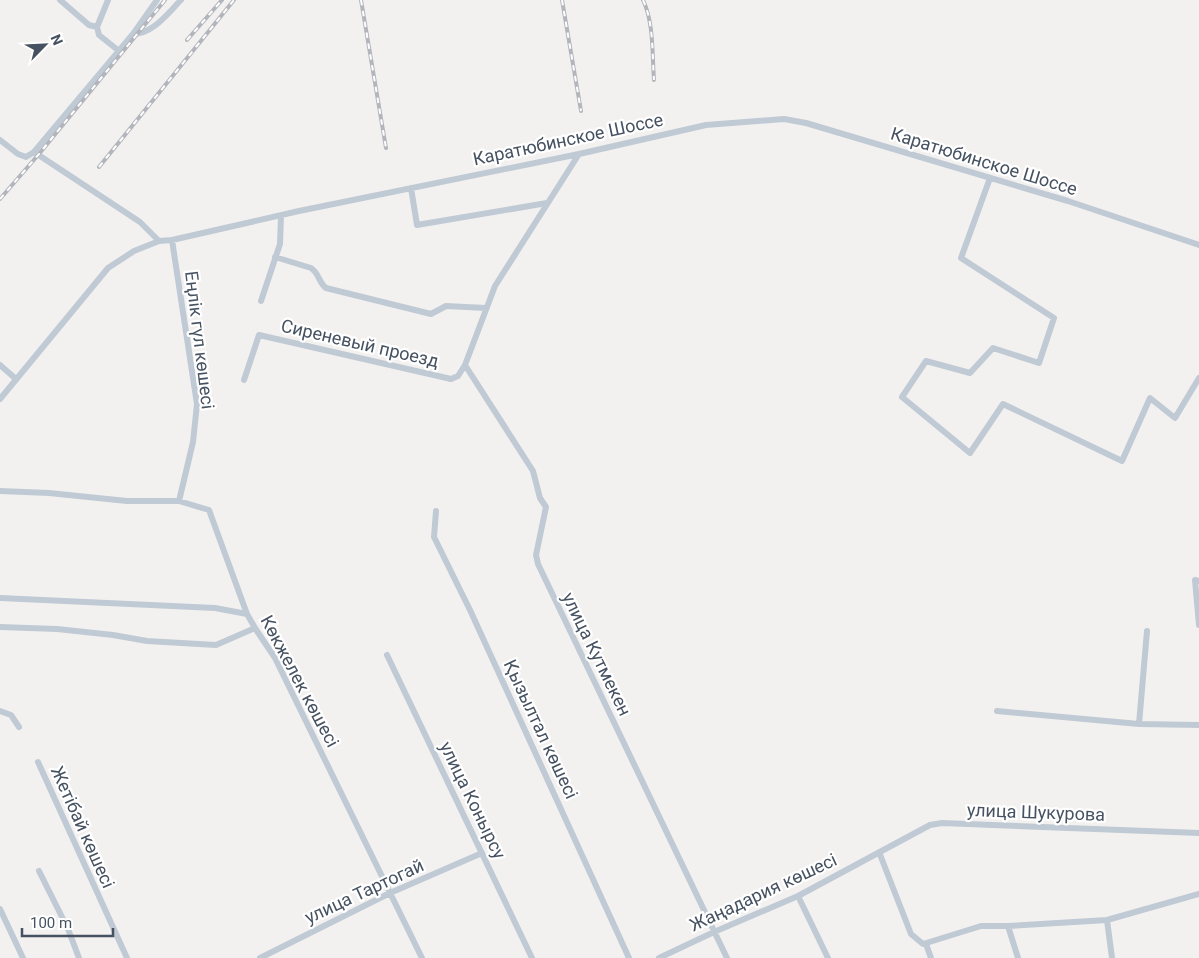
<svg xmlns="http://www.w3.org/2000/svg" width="1199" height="958" font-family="Roboto,sans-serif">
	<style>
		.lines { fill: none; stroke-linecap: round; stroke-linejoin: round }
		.minor { stroke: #c0cad4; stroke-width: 6 }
		.rail-casing { stroke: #b2b5bc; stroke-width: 4 }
		.rail { stroke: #fff; stroke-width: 2; stroke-dasharray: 5.5; stroke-linecap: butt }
		.labels { text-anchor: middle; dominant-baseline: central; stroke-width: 4.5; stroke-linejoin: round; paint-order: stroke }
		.street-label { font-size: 18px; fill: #465261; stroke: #fff }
	</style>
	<rect width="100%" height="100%" fill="#f3f1f0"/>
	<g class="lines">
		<!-- minor -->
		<path class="minor" d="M60,0l29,25 8,2
			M97,27l2,8 20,16
			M97,27l11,-27
			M133,34c20,0 35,-21 48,-34
			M0,140l18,14 8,3 8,-5 99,-118 24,-34
			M34,152l106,70 19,19
			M990,178l-29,80 93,60 -15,45 -46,-15 -23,25 -44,-12 -24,36 68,56 33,-49 119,57 28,-63 25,20 24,-40
			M411,188l6,37 130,-22
			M172,240l25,164 -4,38 -14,59
			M275,257l36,11c8,5 8,15 15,20l105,26 15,-8 40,2
			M261,301l19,-57 1,-28
			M0,365l16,14
			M465,365l68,106 7,27 6,9 -10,48 2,9 189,394
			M244,380l15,-45 192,44 7,-3 7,-11 30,-79 84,-132
			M0,399l108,-131 26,-17 25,-10 13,-1 127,-29 280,-57 127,-29 78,-6 22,4 262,78 131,44
			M0,491l49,2 78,8h52l30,9 38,104
			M436,511l-2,26 36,73 159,348
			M1199,581l-4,-1 4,45
			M0,598l215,10 32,6 8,14 20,30 147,300
			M0,627l57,2 56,6 34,6 69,4 39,-17
			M1147,631l-8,93 60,1
			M387,655l145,303
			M0,711l11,4 8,12
			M997,711l142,13
			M38,762l89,196
			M879,852l32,82 12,10 58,-18h27l99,-6 92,-26
			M39,871l29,58 11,29
			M798,896l30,62
			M0,909l23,49
			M1107,920l5,38
			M1008,926l10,32
			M926,944l5,14
			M260,958l130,-65 92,-40
			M659,958l55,-26 84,-36 132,-71 12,-2 257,10"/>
		<!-- rail casing -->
		<g class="rail-casing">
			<path id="rail" d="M361,0l25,148
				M562,0l19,111
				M643,0c11,23 9,54 11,80
				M187,40l35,-40
				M99,167l135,-167
				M0,199l39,-45 126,-154"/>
		</g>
		<!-- rail -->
		<use href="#rail" class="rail"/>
	</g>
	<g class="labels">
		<!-- street labels -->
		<g class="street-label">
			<text transform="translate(568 139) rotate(-12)">Каратюбинское Шоссе</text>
			<text transform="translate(984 161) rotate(17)">Каратюбинское Шоссе</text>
			<text transform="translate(200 340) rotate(83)">Еңлік гүл көшесі</text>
			<text transform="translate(360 343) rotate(13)">Сиреневый проезд</text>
			<text transform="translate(597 654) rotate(64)">улица Кутмекен</text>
			<text transform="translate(300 681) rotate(62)">Көкжелек көшесі</text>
			<text transform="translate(541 729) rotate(65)">Қызылтал көшесі</text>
			<text transform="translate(473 800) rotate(64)">улица Конырсу</text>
			<text transform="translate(1036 812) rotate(2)">улица Шукурова</text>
			<text transform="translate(83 827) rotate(66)">Жетібай көшесі</text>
			<text transform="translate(364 891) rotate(-25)">улица Тартогай</text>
			<text transform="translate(763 892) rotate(-25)">Жаңадария көшесі</text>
		</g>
	</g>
	<!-- north arrow -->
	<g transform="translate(45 45) rotate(66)" stroke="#ffffff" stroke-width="4" paint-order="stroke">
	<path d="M0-4L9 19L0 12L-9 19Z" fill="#465261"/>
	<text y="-8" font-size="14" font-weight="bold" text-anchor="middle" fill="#465261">N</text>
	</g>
	<!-- scale -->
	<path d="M22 928v8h91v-8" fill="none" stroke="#465261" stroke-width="2.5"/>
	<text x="30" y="928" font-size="15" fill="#465261" stroke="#ffffff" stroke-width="4" paint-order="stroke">100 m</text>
</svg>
